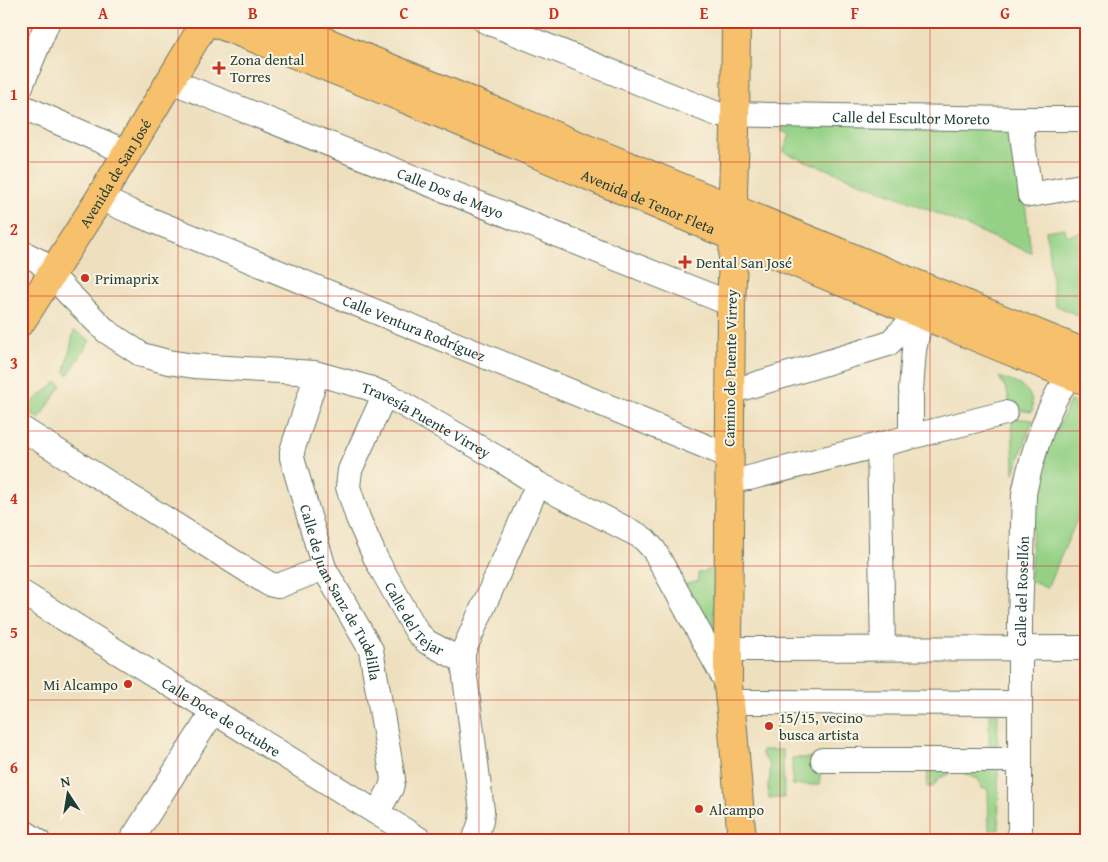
<svg xmlns="http://www.w3.org/2000/svg" width="1108" height="862" font-family="'Gentium Book Plus',serif">
	<style>
		.green { fill: #94d186; stroke: #5a875d }
		.lines { fill: none; stroke-linecap: round; stroke-linejoin: round }
		.minor-casing { stroke: #677665; stroke-width: 26 }
		.major-casing { stroke: #677665; stroke-width: 30 }
		.minor { stroke: #fff; stroke-width: 24 }
		.major { stroke: #f7c06c; stroke-width: 28 }
		.grid { fill: none; stroke: #c8321e; stroke-width: 1; stroke-opacity: 0.55 }
		.poi-dot { fill: #c8321e; stroke: #fcf5e5; stroke-width: 2 }
		.labels { text-anchor: middle; dominant-baseline: central; stroke-width: 4; stroke-linejoin: round; paint-order: stroke }
		.poi-label { font-size: 15px; fill: #1f3d34; stroke: #fcf5e5; text-anchor: start }
		.street-label { font-size: 15px; fill: #1f3d34; stroke: #fcf5e5 }
		.neatline { fill: none; stroke: #c8321e; stroke-width: 2 }
		.grid-label { font-size: 16px; text-anchor: middle; font-weight: bold; fill: #c8321e }
	</style>
	<rect width="100%" height="100%" fill="#fcf5e5"/>
	<filter id="ink" filterUnits="userSpaceOnUse"><feTurbulence type="fractalNoise" baseFrequency=".02" numOctaves="2"/><feDisplacementMap in="SourceGraphic" scale="10" xChannelSelector="R" yChannelSelector="G"/><feConvolveMatrix kernelMatrix="1 2 1 2 8 2 1 2 1" color-interpolation-filters="sRGB"/></filter>
	<filter id="wash" filterUnits="userSpaceOnUse"><feTurbulence type="fractalNoise" baseFrequency=".0096" numOctaves="4" result="noise"/><feDisplacementMap in="SourceGraphic" scale="20" xChannelSelector="R" yChannelSelector="G"/><feGaussianBlur stdDeviation="1.12" result="paint"/><feColorMatrix in="noise" values="0 0 0 0 0 0 0 0 0 0 0 0 0 0 0 0 0 1.4 0 .05"/><feComposite in="paint" operator="in"/></filter>
	<g filter="url(#wash)">
		<rect width="100%" height="100%" fill="#eee0bf"/>
		<!-- green -->
		<path class="green" d="M783,122l233,4 15,127 -128,-54 -120,-47 7,-17 -8,-4z
			M1065,228l2,8 16,-4 2,16 -2,1 4,6v57l-6,5 -26,-12 -9,-74z
			M74,330l16,11 -22,34 -3,-3z
			M999,377c19,7 36,10 33,35l-21,-3 -4,-18z
			M57,382l5,3 -23,34 -16,-10z
			M1070,401l17,7v89l-40,91 -17,-7 5,-96 15,-41z
			M1012,418l21,2 -19,53z
			M716,568l-3,67 -31,-50 16,-4v-8z
			M998,713l-1,40h-8v-39z
			M762,750h21l1,48h-15l-1,-13 2,-8v-12l-8,-10z
			M792,758h28v27h-28z
			M965,766h33l1,64h-10l-1,-41 -7,-1 -3,-9 -13,-5z
			M928,767h22v7l-11,4 -6,9h-6z
			M917,838v3h-84v-2z"/>
	</g>
	<g filter="url(#ink)">
		<g class="lines">
			<!-- minor casing -->
			<g class="minor-casing">
				<g id="minor">
					<path id="s1" d="M485,21l232,93 303,5h67"/>
					<path id="s2" d="M171,81l560,223"/>
					<path d="M21,86l27,-65"/>
					<path d="M21,106l105,46"/>
					<path d="M1020,119l10,76 57,-10"/>
					<path id="s3" d="M100,198l29,13 600,245"/>
					<path id="s4" d="M21,252l18,9 30,33 37,37 36,24 26,7 26,4 121,7 54,15 23,10 109,62 37,24 100,51 7,5 9,10 74,135"/>
					<path id="s5" d="M317,374l-25,77v7l32,110 47,82 22,129 -2,9 -14,25"/>
					<path d="M911,390l3,-40 5,-24"/>
					<path d="M730,392l158,-48 23,-22"/>
					<path id="s6" d="M385,394l-35,76 -2,17 10,31 18,41 41,73 10,10 36,19"/>
					<path d="M21,428l248,156 9,2 46,-18"/>
					<path d="M911,436v-39"/>
					<path d="M879,445l4,203"/>
					<path d="M729,481l20,-3 256,-65"/>
					<path id="s7" d="M21,592l401,249"/>
					<path d="M728,649l359,-1"/>
					<path d="M730,698l11,4 279,1"/>
					<path d="M823,760h197"/>
					<path d="M21,830l17,11"/>
					<path d="M131,841l82,-129"/>
					<path d="M474,841l7,-20 1,-10 -19,-150v-9l75,-168"/>
					<path id="s8" d="M1020,841v-221l4,-126c6,-31 19,-74 34,-101 7,-11 16,-21 25,-31"/>
				</g>
			</g>
			<!-- major casing -->
			<g class="major-casing">
				<g id="major">
					<path id="s9" d="M210,21c227,87 449,187 674,278 67,27 134,57 203,82"/>
					<path d="M275,21l812,333"/>
					<path d="M736,21l-1,110 -2,60 1,46 -3,67 -3,345v36l5,45 9,111"/>
					<path id="s10" d="M21,322l79,-124 106,-177"/>
				</g>
			</g>
			<!-- minor -->
			<use href="#minor" class="minor"/>
			<!-- major -->
			<use href="#major" class="major"/>
		</g>
	</g>
	<!-- grid -->
	<path class="grid" d="M178,21v820M328,21v820M479,21v820M629,21v820M780,21v820M930,21v820M21,162h1066M21,296h1066M21,431h1066M21,566h1066M21,700h1066"/>
	<!-- markers -->
	<g class="poi-dot">
		<path d="M216.5 60.5h5v5h5v5h-5v5h-5v-5h-5v-5h5z"/>
		<path d="M682.5 254.5h5v5h5v5h-5v5h-5v-5h-5v-5h5z"/>
		<circle cx="85" cy="278" r="5"/>
		<circle cx="128" cy="684" r="5"/>
		<circle cx="769" cy="726" r="5"/>
		<circle cx="699" cy="809" r="5"/>
	</g>
	<g class="labels">
		<!-- poi labels -->
		<g class="poi-label">
			<text x="230" y="59">Zona dental<tspan x="230" dy="17">Torres</tspan></text>
			<text x="696" y="262">Dental San José</text>
			<text x="95" y="278">Primaprix</text>
			<text x="118" y="684" text-anchor="end">Mi Alcampo</text>
			<text x="779" y="717">15/15, vecino<tspan x="779" dy="17">busca artista</tspan></text>
			<text x="709" y="809">Alcampo</text>
		</g>
		<!-- street labels -->
		<g class="street-label">
			<text stroke="none"><textPath href="#s1" startOffset="444">Calle del Escultor Moreto</textPath></text>
			<text stroke="none"><textPath href="#s10" startOffset="176">Avenida de San José</textPath></text>
			<text stroke="none"><textPath href="#s2" startOffset="301">Calle Dos de Mayo</textPath></text>
			<text stroke="none"><textPath href="#s9" startOffset="474">Avenida de Tenor Fleta</textPath></text>
			<text stroke="none"><textPath href="#s3" startOffset="340">Calle Ventura Rodríguez</textPath></text>
			<text transform="translate(730 368) rotate(-89)">Camino de Puente Virrey</text>
			<text stroke="none"><textPath href="#s4" startOffset="456">Travesía Puente Virrey</textPath></text>
			<text stroke="none"><textPath href="#s8" startOffset="250">Calle del Rosellón</textPath></text>
			<text stroke="none"><textPath href="#s5" startOffset="232">Calle de Juan Sanz de Tudelilla</textPath></text>
			<text stroke="none"><textPath href="#s6" startOffset="250">Calle del Tejar</textPath></text>
			<text stroke="none"><textPath href="#s7" startOffset="236">Calle Doce de Octubre</textPath></text>
		</g>
	</g>
	<!-- margin -->
	<rect width="1108" height="862" fill="none" stroke="#fcf5e5" stroke-width="55"/>
	<!-- north arrow -->
	<g transform="translate(68 794) rotate(348)" stroke="#fcf5e5" stroke-width="4" paint-order="stroke">
	<path d="M0-4L9 19L0 12L-9 19Z" fill="#1f3d34"/>
	<text y="-8" font-size="14" font-weight="bold" text-anchor="middle" fill="#1f3d34">N</text>
	</g>
	<rect x="28" y="28" width="1052" height="806" class="neatline"/>
	<g class="grid-label">
		<text x="103" y="19">A</text>
		<text x="253" y="19">B</text>
		<text x="404" y="19">C</text>
		<text x="554" y="19">D</text>
		<text x="704" y="19">E</text>
		<text x="855" y="19">F</text>
		<text x="1005" y="19">G</text>
		<text x="14" y="100">1</text>
		<text x="14" y="235">2</text>
		<text x="14" y="369">3</text>
		<text x="14" y="504">4</text>
		<text x="14" y="638">5</text>
		<text x="14" y="773">6</text>
	</g>
</svg>
